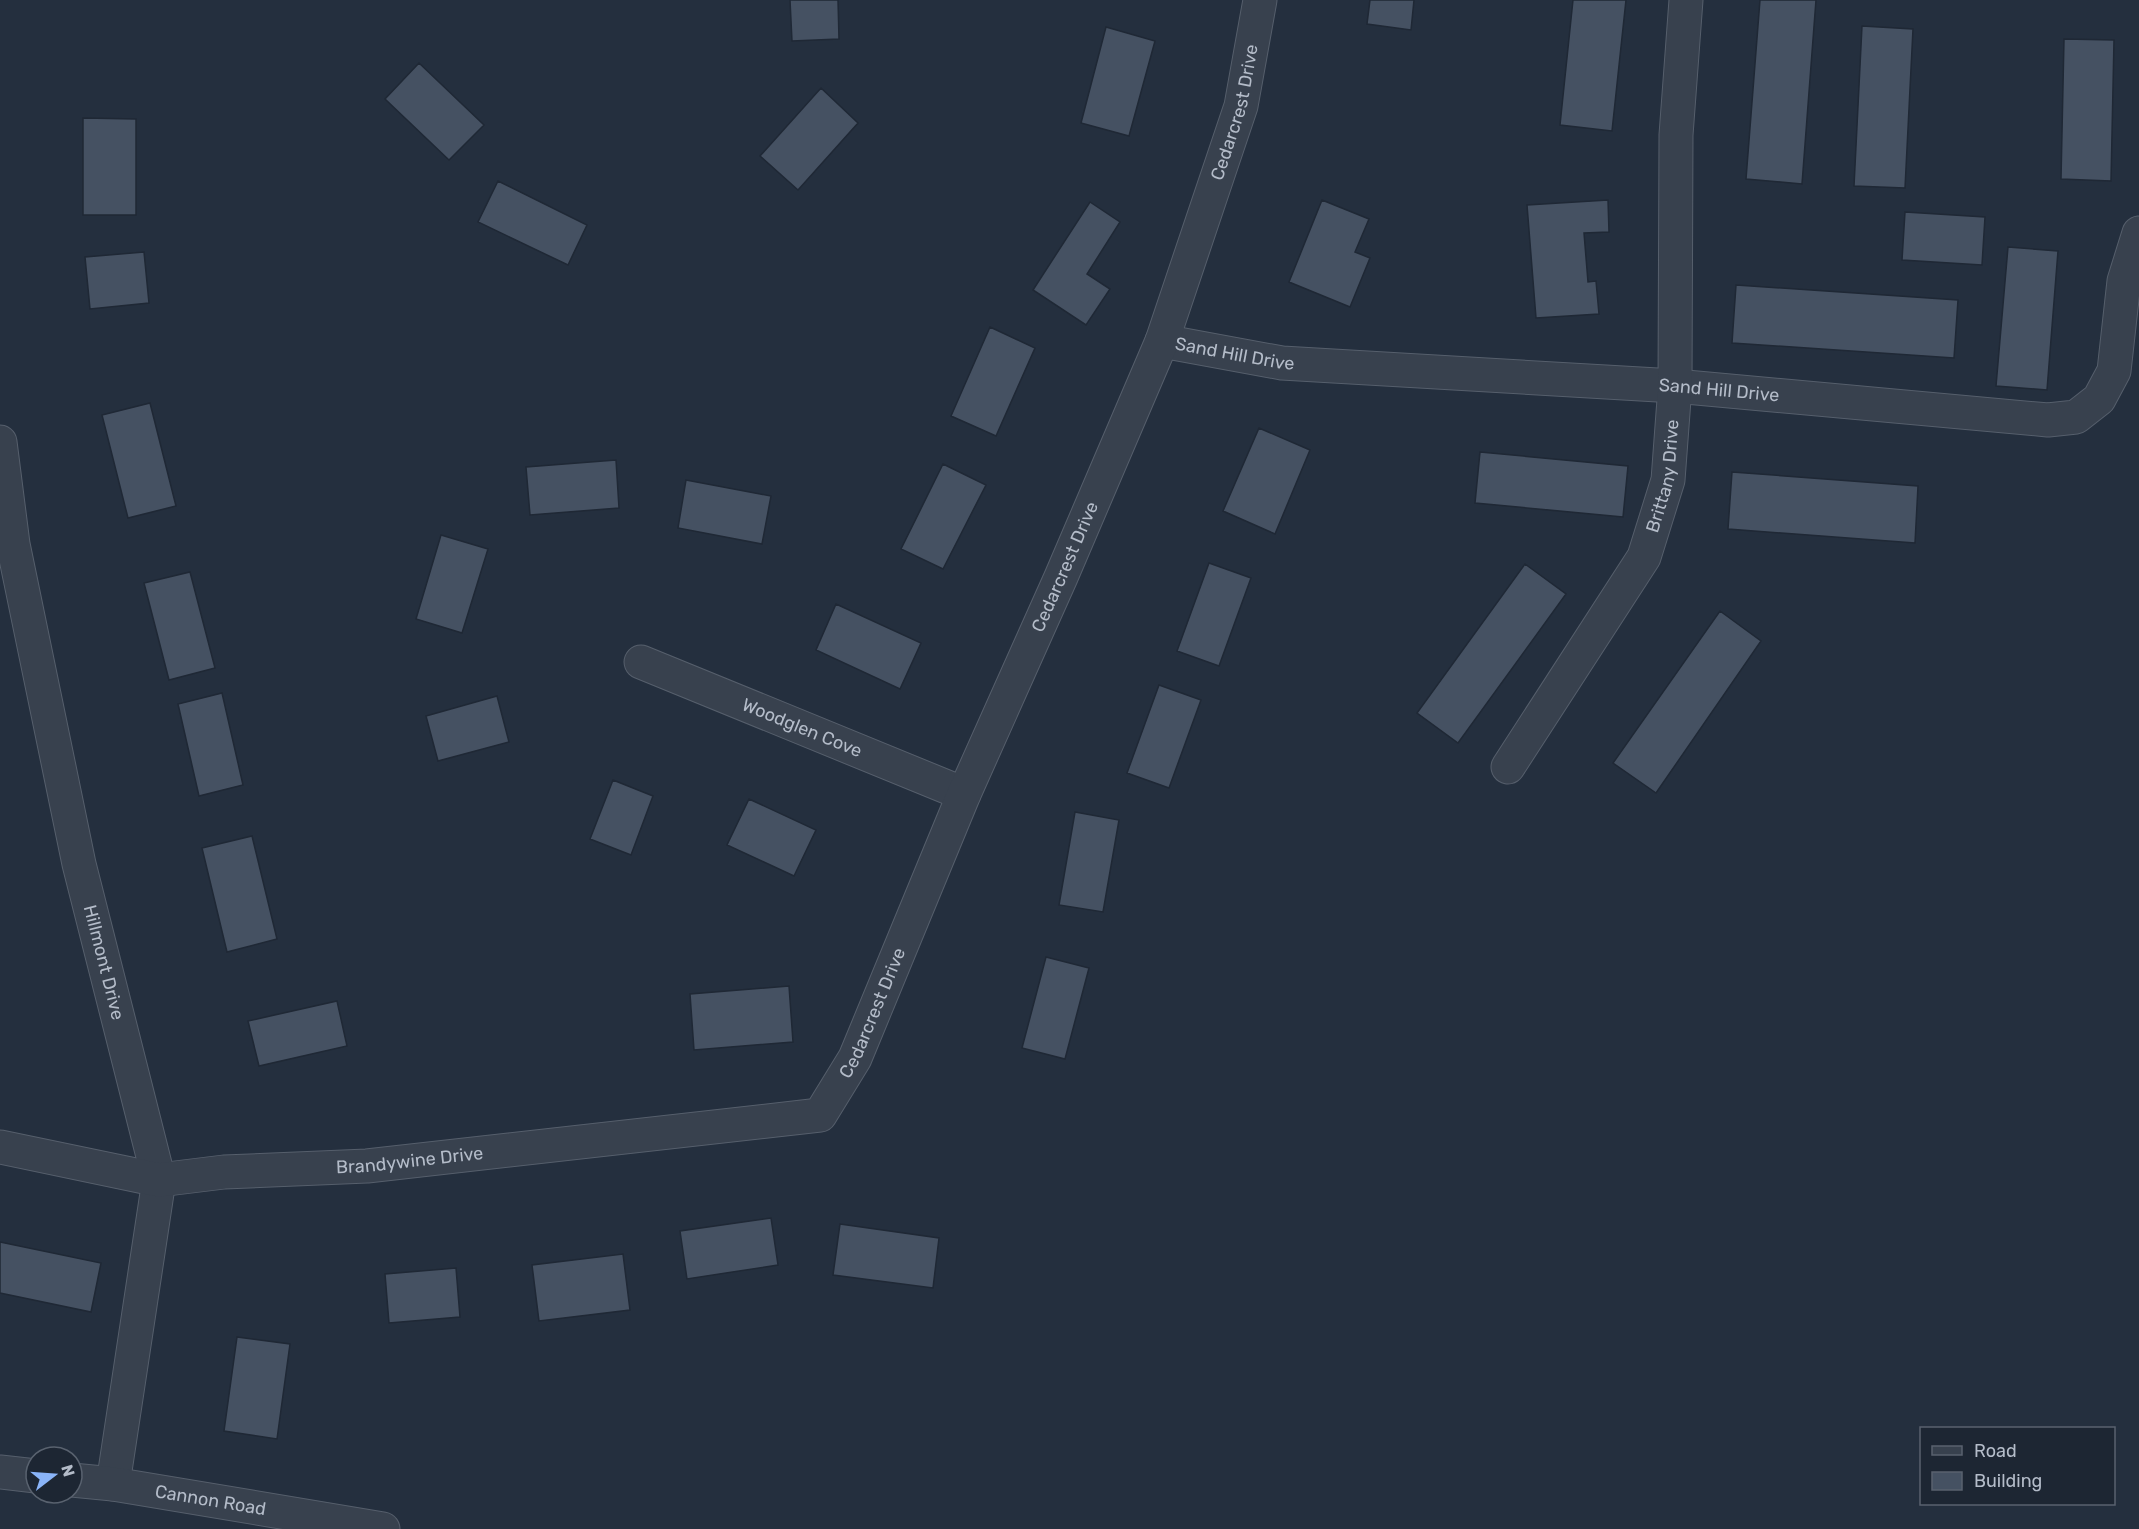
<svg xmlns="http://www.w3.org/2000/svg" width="2139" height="1529" font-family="Rubik,sans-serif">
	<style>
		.building { fill: #455162; stroke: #1f2835; stroke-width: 1.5 }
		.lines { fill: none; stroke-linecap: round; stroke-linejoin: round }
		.minor-casing { stroke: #565f6c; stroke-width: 35 }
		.minor { stroke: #38414e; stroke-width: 33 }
		.labels { text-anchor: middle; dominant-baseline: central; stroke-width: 4.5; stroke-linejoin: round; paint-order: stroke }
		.street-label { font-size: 18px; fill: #b4bcc9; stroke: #1d2633 }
	</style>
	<rect width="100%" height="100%" fill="#242f3e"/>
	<!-- building -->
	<path class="building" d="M790,0h48l1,39 -47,2z
		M1370,0h44l-3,30 -44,-6z
		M1573,0h53l-14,131 -52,-6z
		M1760,0h56l-14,184 -56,-5z
		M1862,26l51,3 -8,159 -51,-2z
		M1106,27l49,14 -26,95 -48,-13z
		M2064,39l50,1 -3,141 -50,-2z
		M419,63l65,62 -35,35 -64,-61z
		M821,88l37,35 -60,67 -38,-34z
		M83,118l53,1v96h-53z
		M498,181l89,44 -19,40 -90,-43z
		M1322,200l47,19 -14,33 15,6 -20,49 -61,-25z
		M1608,200l1,32 -25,1 4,49 8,-1 3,33 -63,4 -9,-113z
		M1090,202l30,20 -33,52 23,15 -24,36 -53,-35z
		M1905,212l80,5 -3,48 -80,-5z
		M2008,247l50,4 -11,139 -51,-4z
		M144,252l5,51 -59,6 -5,-52z
		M1736,285l222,15 -4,58 -222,-15z
		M990,327l45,21 -39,88 -45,-20z
		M150,403l26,103 -48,12 -26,-103z
		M1259,428l51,22 -35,84 -52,-23z
		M1480,452l148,14 -5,51 -148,-14z
		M616,460l3,48 -89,7 -4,-48z
		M943,464l43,21 -43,84 -42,-20z
		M1732,472l186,14 -3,57 -187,-14z
		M686,480l85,16 -9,48 -84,-16z
		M441,535l47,14 -26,84 -46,-14z
		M1209,563l42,15 -32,88 -42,-15z
		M1525,564l41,30 -108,149 -41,-30z
		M190,572l25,96 -46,12 -25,-97z
		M836,604l85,39 -21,46 -84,-39z
		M1720,611l41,30 -105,152 -43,-30z
		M1159,685l42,15 -32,88 -42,-15z
		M222,693l21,92 -44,11 -21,-92z
		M497,696l12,46 -71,19 -12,-45z
		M613,780l40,16 -22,59 -41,-16z
		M749,799l67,31 -22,46 -67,-31z
		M1075,812l44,8 -16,92 -44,-7z
		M252,836l25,103 -50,13 -25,-104z
		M1046,957l43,11 -24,91 -43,-11z
		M789,986l4,56 -99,8 -4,-56z
		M337,1001l10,45 -88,20 -11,-45z
		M771,1218l7,47 -91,14 -7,-48z
		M840,1224l99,14 -6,50 -100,-13z
		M0,1242l101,21 -10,49 -91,-19z
		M623,1254l7,56 -91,11 -7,-56z
		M456,1268l4,49 -71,6 -4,-49z
		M237,1337l53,7 -13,95 -53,-8z"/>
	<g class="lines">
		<!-- minor casing -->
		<g class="minor-casing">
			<g id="minor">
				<path id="s1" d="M1162,341l120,22 393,23 373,34 28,-3 23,-18 15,-28 10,-90 15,-48"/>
				<path id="s2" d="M0,442l13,102 66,320 80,316 -46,304"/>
				<path id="s3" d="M641,662l323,132"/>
				<path id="s4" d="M1508,767l136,-210 24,-77 7,-94 1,-251 10,-135"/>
				<path id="s5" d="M0,1147l159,33 65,-8 143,-6 453,-51 35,-57 109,-264 97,-217 101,-236 79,-235 19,-106"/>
				<path d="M0,1472l36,4"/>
				<path id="s6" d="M72,1480l41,4 270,45"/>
			</g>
		</g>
		<!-- minor -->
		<use href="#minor" class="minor"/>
	</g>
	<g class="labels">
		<!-- street labels -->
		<g class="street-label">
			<text stroke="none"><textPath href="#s5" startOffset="1914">Cedarcrest Drive</textPath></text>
			<text stroke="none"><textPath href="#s1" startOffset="74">Sand Hill Drive</textPath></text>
			<text stroke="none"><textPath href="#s1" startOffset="560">Sand Hill Drive</textPath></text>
			<text stroke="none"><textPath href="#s4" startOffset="334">Brittany Drive</textPath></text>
			<text stroke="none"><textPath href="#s5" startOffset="1428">Cedarcrest Drive</textPath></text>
			<text stroke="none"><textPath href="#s3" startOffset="174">Woodglen Cove</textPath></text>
			<text stroke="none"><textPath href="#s2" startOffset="531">Hillmont Drive</textPath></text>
			<text stroke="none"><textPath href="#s5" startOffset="942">Cedarcrest Drive</textPath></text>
			<text stroke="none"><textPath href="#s5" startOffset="414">Brandywine Drive</textPath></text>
			<text stroke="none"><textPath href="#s6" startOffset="140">Cannon Road</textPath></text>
		</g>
	</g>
	<!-- legend -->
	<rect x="1920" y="1427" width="195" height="78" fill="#1d2633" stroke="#59626f" stroke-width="1.5"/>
	<rect x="1932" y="1446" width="30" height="9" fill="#38414e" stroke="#59626f" stroke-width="1.5"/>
	<text x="1974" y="1457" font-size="18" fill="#b4bcc9">Road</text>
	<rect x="1932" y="1472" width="30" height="18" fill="#455162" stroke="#59626f" stroke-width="1.5"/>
	<text x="1974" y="1487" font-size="18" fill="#b4bcc9">Building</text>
	<!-- north arrow -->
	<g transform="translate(54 1475) rotate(73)"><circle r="28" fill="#1d2633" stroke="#59626f" stroke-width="1.5"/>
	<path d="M0-4.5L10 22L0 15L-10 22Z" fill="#8ab4f8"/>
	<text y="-9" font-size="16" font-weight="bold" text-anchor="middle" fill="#b4bcc9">N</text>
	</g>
</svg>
